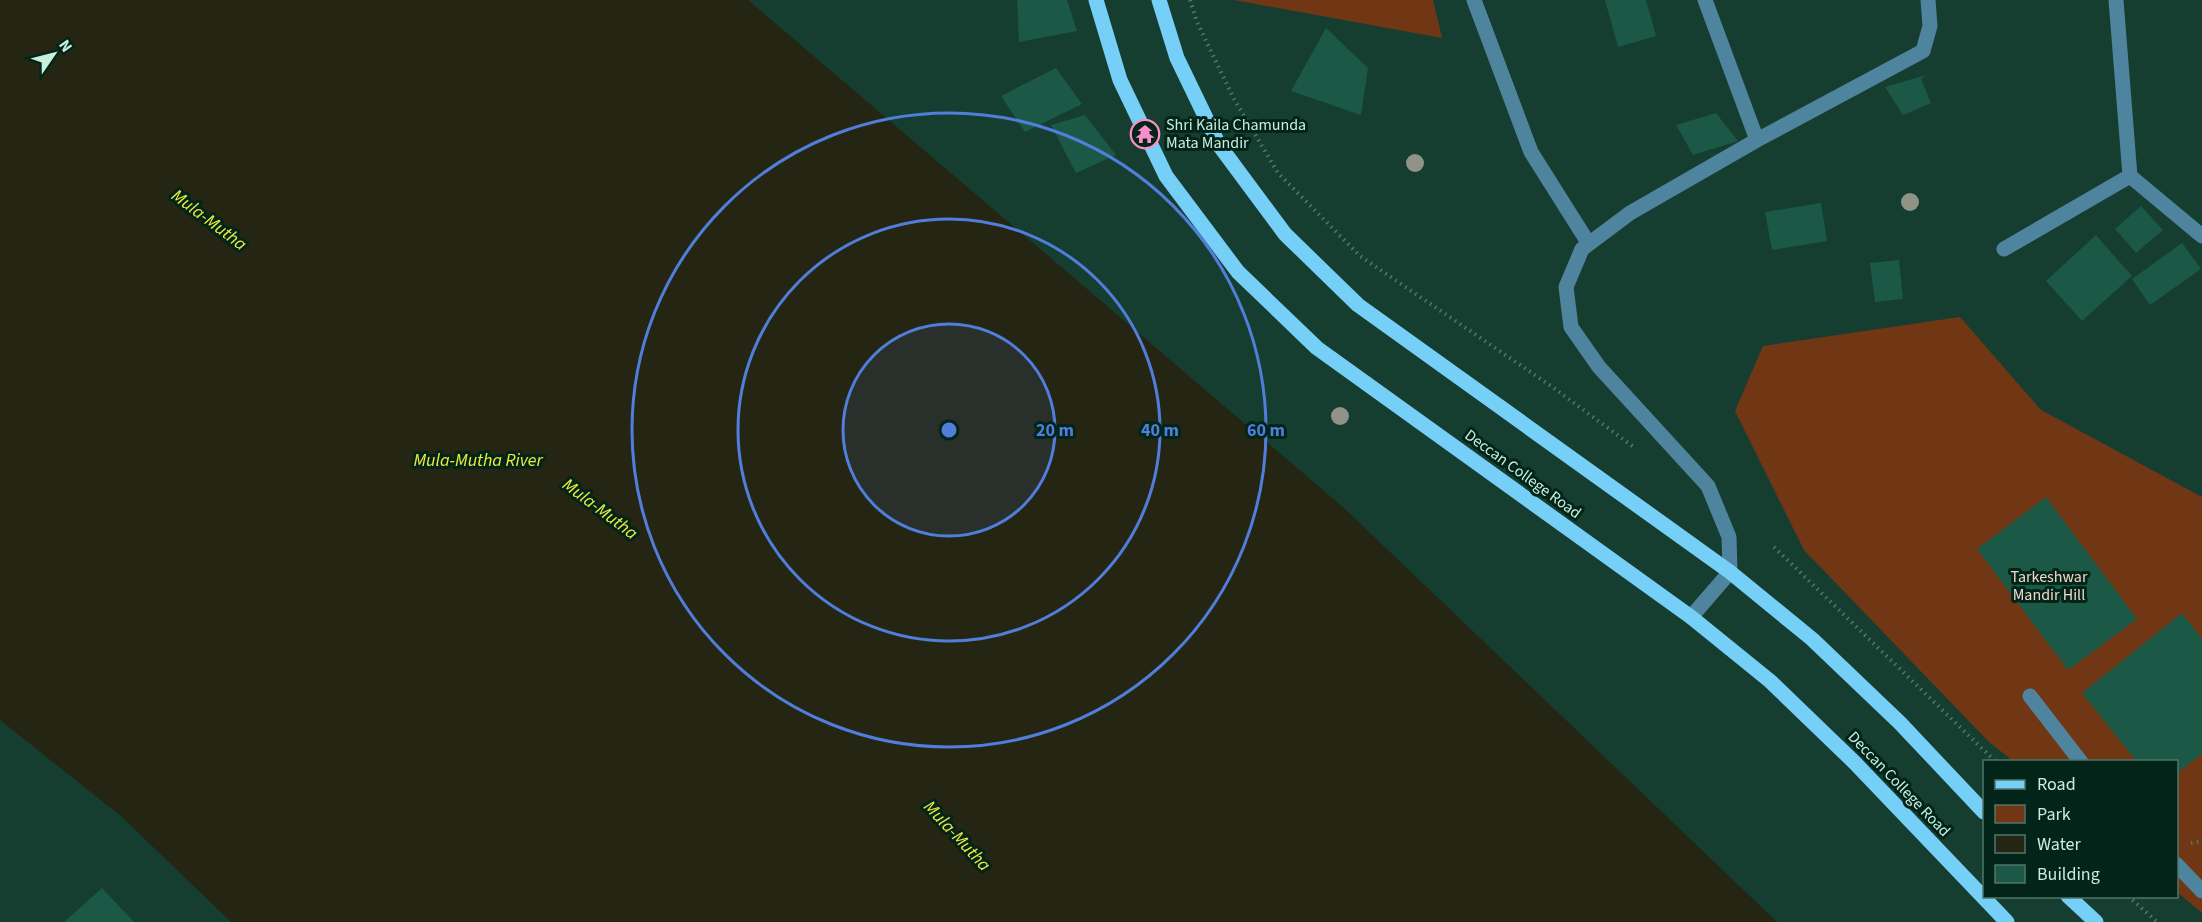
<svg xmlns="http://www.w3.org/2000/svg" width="2202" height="922" font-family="'Source Sans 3',sans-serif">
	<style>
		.green { fill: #713715 }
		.water { fill: #242513 }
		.building { fill: #1b5845 }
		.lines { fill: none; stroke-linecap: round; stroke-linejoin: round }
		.path { stroke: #51796b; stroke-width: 4; stroke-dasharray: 1.5 4.5; stroke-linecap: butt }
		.minor { stroke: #4e849d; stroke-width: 15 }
		.major { stroke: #75cff7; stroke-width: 15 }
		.tree { fill: #909385 }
		.ring { fill: none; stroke: #507eda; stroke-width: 3 }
		.labels { text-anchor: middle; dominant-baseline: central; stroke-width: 6; stroke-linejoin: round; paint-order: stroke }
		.poi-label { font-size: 16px; fill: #c8eede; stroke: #022419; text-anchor: start }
		.street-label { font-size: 16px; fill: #c8eede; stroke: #022419 }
		.park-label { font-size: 16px; fill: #f4d8ca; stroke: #022419 }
		.water-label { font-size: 18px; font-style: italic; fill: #efec3c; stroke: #022419 }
		.centre { fill: #507eda; stroke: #022419; stroke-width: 3 }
		.ring-label { font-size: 18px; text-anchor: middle; font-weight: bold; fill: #507eda; stroke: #022419; stroke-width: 6; stroke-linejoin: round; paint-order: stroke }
	</style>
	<rect width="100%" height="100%" fill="#153e31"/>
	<!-- green -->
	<path class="green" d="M1234,0h199l9,38z
		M1960,317l81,93 161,87v416l-25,-21 -1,-130 -163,-1 -24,-19 -185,-192 -69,-139 28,-65z"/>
	<!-- water -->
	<path class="water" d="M0,0h748l596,508 433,414h-1546l-109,-105 -122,-97z"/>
	<!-- building -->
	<path class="building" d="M1017,0h50l10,31 -58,11z
		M1605,0h41l10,36 -38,11z
		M1326,28l42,40 -7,47 -70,-24z
		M1056,68l26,36 -57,28 -24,-36z
		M1926,75l-5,4 10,24 -28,12 -18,-28z
		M1716,113l22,28 -45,14 -17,-30z
		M1085,115l31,40 -40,18 -25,-48z
		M1821,203l6,38 -55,9 -7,-38z
		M2141,206l22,24 -27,23 -21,-24z
		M2096,235l36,41 -50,45 -36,-40z
		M2182,243l19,26 -51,36 -18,-26z
		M1899,260l4,39 -28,3 -5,-39z
		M2046,497l91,122 -69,51 -91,-121z
		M2182,613l20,26v115l-26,20v-12h-39l-55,-69z
		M102,888l32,34h-70z"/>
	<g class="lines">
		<!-- path -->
		<path class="path" d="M1190,0l7,22 37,77 44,74 82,83 191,130 84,62
			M1774,547l222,215
			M2191,843l11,-2
			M2128,896l29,26"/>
		<!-- minor -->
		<path class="minor" d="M1474,0l57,152 58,92
			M1705,0l52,140
			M2116,0l14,176 72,60
			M2004,249l126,-73
			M1691,617l39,-45 -1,-35 -21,-51 -109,-119 -28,-40 -5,-40 16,-38 48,-36 127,-73 166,-89 7,-25 -2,-26
			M2030,696l51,66
			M2176,864l26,27"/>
		<!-- major -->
		<path class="major" d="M1096,0l24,80 46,96 72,96 79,76 374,269 79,64 85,82 152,159
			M1159,0l18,58 42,87 66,89 73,71 372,267 82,67 88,84 84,89
			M2068,896l28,26"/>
	</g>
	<!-- trees -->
	<g class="tree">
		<circle cx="1415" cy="163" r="9"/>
		<circle cx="1910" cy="202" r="9"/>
		<circle cx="1340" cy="416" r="9"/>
	</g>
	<!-- distance rings -->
	<circle cx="949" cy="430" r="106" fill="#507eda" fill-opacity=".12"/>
	<g class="ring">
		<circle cx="949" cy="430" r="106"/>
		<circle cx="949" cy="430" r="211"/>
		<circle cx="949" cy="430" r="317"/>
	</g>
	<!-- icons -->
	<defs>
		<g id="temple-ring" transform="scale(1.5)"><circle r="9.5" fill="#022419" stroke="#fa8fc7" stroke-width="1.5"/><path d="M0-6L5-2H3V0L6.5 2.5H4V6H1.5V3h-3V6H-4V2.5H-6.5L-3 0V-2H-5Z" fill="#fa8fc7"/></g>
	</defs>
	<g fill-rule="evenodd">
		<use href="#temple-ring" x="1145" y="134"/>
	</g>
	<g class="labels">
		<!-- poi labels -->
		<g class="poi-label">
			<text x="1166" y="125">Shri Kaila Chamunda<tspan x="1166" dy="18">Mata Mandir</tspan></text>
		</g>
		<!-- street labels -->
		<g class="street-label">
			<text transform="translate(1523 474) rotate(36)">Deccan College Road</text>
			<text transform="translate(1899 784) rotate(46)">Deccan College Road</text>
		</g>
		<!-- park labels -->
		<g class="park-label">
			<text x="2049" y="577">Tarkeshwar<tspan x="2049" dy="18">Mandir Hill</tspan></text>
		</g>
		<!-- water labels -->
		<g class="water-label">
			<text transform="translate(209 220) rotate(37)">Mula-Mutha</text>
			<text x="478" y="460">Mula-Mutha River</text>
			<text transform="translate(600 509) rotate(37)">Mula-Mutha</text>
			<text transform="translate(957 836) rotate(47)">Mula-Mutha</text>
		</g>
	</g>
	<circle cx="949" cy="430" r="9" class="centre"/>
	<g class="ring-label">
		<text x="1055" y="436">20 m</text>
		<text x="1160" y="436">40 m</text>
		<text x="1266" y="436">60 m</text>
	</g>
	<!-- legend -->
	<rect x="1983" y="760" width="195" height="138" fill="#022419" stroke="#517568" stroke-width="1.5"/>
	<rect x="1995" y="780" width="30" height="9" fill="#75cff7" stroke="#517568" stroke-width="1.5"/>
	<text x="2037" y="790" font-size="18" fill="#c8eede">Road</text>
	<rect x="1995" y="805" width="30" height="18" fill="#713715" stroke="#517568" stroke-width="1.5"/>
	<text x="2037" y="820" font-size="18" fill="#c8eede">Park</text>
	<rect x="1995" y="835" width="30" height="18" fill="#242513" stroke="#517568" stroke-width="1.5"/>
	<text x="2037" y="850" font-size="18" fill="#c8eede">Water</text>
	<rect x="1995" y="865" width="30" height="18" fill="#1b5845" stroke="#517568" stroke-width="1.5"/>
	<text x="2037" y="880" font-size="18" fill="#c8eede">Building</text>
	<!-- north arrow -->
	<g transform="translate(54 54) rotate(55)" stroke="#022419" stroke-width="4.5" paint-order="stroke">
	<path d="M0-4.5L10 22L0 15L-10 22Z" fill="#c8eede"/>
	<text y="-9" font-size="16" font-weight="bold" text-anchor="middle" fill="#c8eede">N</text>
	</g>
</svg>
